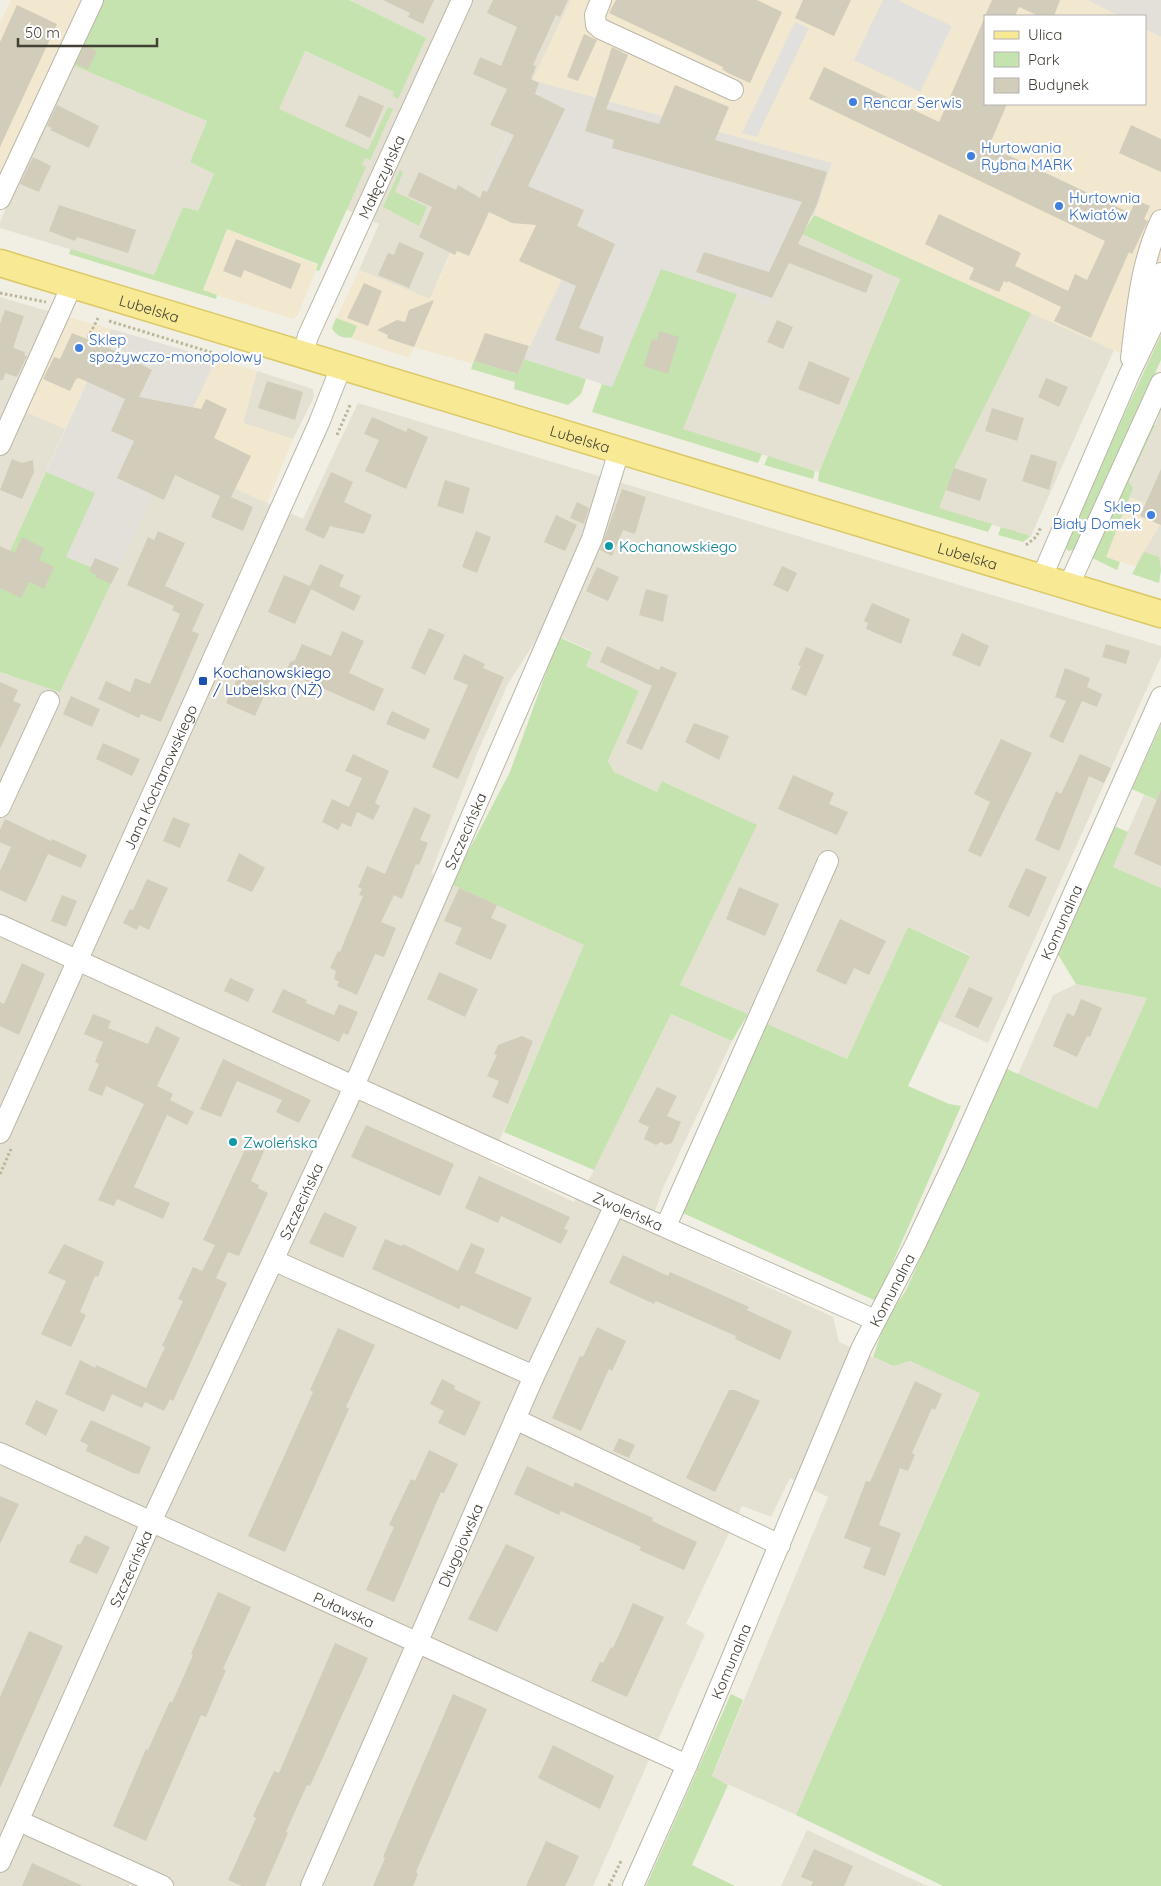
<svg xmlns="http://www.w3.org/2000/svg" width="1161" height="1886" font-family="Quicksand,sans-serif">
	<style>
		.residential { fill: #e4e1d2 }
		.commercial { fill: #f2e8cf }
		.industrial { fill: #e3e0d9 }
		.green { fill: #c4e3ae }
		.parking { fill: #e1e0dc }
		.building { fill: #d2ccba }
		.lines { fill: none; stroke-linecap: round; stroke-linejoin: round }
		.minor-casing { stroke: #bbb7a7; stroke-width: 22 }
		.major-casing { stroke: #dcc966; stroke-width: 29 }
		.path { stroke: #bcb599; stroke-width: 3; stroke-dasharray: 2.5 2.5; stroke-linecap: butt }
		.minor { stroke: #fff; stroke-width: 20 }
		.major { stroke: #f8ea95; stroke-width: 26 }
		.shop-dot { fill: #3f7fe0; stroke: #fff; stroke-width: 2 }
		.culture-dot { fill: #0f9aa8; stroke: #fff; stroke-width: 2 }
		.transit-dot { fill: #1a4fb4; stroke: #fff; stroke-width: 2 }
		.labels { text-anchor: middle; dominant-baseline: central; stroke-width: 4.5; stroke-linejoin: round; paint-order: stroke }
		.shop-label { font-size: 15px; fill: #366cbe; stroke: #fff; text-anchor: start }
		.street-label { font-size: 15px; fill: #423f34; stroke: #fff }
		.culture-label { font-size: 15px; fill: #0d838f; stroke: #fff; text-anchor: start }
		.transit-label { font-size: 15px; fill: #164399; stroke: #fff; text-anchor: start }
	</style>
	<rect width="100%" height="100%" fill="#f1efe4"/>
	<!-- residential -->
	<path class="residential" d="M349,0h222l-63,133 -53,122 -5,-2 -20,46 -71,-29 20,-46 -126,-57 51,-116 90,41 29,-55z
		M72,65l135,56 -17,41 24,12 -16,37 -15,-4 -29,68 -154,-47v-6l17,-40z
		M802,234l98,44 -81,194 -137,-42 55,-136 32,11z
		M993,296l121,54 -83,186 -129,-38z
		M0,297l51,15 -40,93 54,24 -65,144z
		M257,371l56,18 1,8 -21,42 -50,-16z
		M1161,400v173l-56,-16 24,-74 29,-65 -4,-4z
		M358,403l803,243v11l-173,386 -49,-22 31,-66 -62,-28 -61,132 -82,-36 74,-162 -19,-9 -72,162 -68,-29 76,-160 -93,-44 -6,11 -43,-20 -6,-11 31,-70 -53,-25 6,-15 -49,-22 -35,55 -30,67 -47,122 154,72 -95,217 84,40 17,-26 80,-162 61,27 -69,147 -15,43 185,86 6,25 53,24 18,-5 70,31 -184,423 -84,-38 116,-280 -38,-19 -19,39 -29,-11 -56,118 19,10 -112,252h-593v-1214l10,4 104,-99 55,-119 134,61z
		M1144,795l17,7v86l-49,-21z
		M1076,984l71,14 -50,111 -79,-35 35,-79z
		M807,1830l94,44 27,12h-147z"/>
	<!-- commercial -->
	<path class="commercial" d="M11,0h75l-86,186v-163z
		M571,0h516l32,16h-134v88h160v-75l16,8v298l-14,30 -333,-150 18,-52 -300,-83z
		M483,190l36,17 51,55 -52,112 -47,-5 2,-5 -59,-17 -5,11 -74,-25 -3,-5 27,-58 71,29 21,-46 4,2z
		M227,229l91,36 -20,50 -5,4 -90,-28z
		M64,316l47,13 -46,100 -42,-19z
		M216,359l41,12 -14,52 50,16 -26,64 -98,-45z
		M1130,497l15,6 -5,13 20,9 -25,41 -30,-9z"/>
	<!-- industrial -->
	<path class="industrial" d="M1087,0h74v37l-16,-8v-13h-26z
		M532,80l300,83 -18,52 -3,2 -42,88 -108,-36 -49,118 -88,-28 46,-97 5,-31 8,-21 -64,-3 -36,-17z
		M111,329l105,30 -97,209 -119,104v-99z"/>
	<!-- green -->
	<path class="green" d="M99,0h250l77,38 -28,61 -5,-3 1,-4 -89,-41 -26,58 89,41 20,-43 5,2 -23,51 -5,-2 -3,7 4,2 -47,104 -3,-1 2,-6 -91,-35 -24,61 14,5 -1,4 -147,-45 2,-5 83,26 29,-68 15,4 16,-37 -24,-12 17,-41 -135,-56z
		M400,170l3,2 -8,20 32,15 -8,19 -36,-19z
		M814,215l217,98 -77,155 -15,40 53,16 -4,8 -170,-51 1,-9 81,-193 -98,-45z
		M661,269l76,25 -54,135 79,25 -4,9 -166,-51 10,-28 10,3z
		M336,318l21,8 -5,11c-9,2 -16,-1 -20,-9z
		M1161,335v25l-82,180 -5,10 -6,1 -3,-5 3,-11z
		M524,359l62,20 -5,15 -13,11 -54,-16 1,-7 -44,-13 3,-8 44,13z
		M1150,425h5l-26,57 4,6 -27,69 14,5 -3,8 -27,-13z
		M768,456l47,15 -2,8 -49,-14z
		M46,472l49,21 -29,64 48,20 -54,115 -60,-20v-99z
		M1001,527l30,9 -8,6 -25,-7z
		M1144,552l15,5 2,13 -2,13 -27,-9z
		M559,637l33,15 -6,14 53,25 -31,70 6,11 43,20 5,-11 95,44 -77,160 68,29 -16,27 -61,-27 -77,156 -90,-38 80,-187 -133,-61 59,-112z
		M1161,725v77l-29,-13z
		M1114,826l14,6 -15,35 48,21v998h-218l-147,-71 184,-422 -70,-32 -17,5 -20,-9 14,-40 18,-25 102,-223 90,40 50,-111 -71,-14 -19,-31z
		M908,927l62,29 -62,130 41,18 12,2 -85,195 -193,-88 82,-190 82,36z
		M731,1694l12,6 -31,76 16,9 -36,80 43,21h-89z"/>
	<!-- parking -->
	<path class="parking" d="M883,0h14l55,26 -32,66 -66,-32z
		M795,22l14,6 -52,109 -15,-4z"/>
	<!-- building -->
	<path class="building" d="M383,0h51l-11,24 -15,-7 2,-4z
		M493,0h75l-8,17 -4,-2 -23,50 3,1 -5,13 8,4 -4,11 30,15 -37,77 56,24 -7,16 38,18 -36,84 25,9 -5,17 -44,-14 21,-54 -57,-25 17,-36 -24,-2 -23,-11 -20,44 -12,-5 -2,4 -36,-18 13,-30 -24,-11 11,-24 37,18 2,-5 22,13 3,-8 4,2 27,-57 -24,-10 17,-36 -34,-15 7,-17 21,9 16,-39 -30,-14z
		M616,0h141l25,12 -32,71 -22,-10 -6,-4 1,-2 -114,-54z
		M803,0h48l-17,36 -39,-18z
		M992,0h68l-6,16h-15l-20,-9 -4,9h-30z
		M17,5l40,19 -57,123v-105z
		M985,17v87h22l-18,42 141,67 6,-13 14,6 -6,13 4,2 -5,10 -11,23 -3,-2 -38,86 -37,-17 7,-14 -53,-26 -1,2 -3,-2 -5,11 -30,-13 5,-11 -49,-24 14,-30 82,39 -6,13 53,25 7,-17 12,6 18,-39 -296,-142 15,-32 115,55z
		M584,34l13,6 -19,41 -11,-4z
		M85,45l12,6 -9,18 -12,-5z
		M612,47l16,8 -22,54 53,15 16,-39 54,22 -14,33 112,32 -10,32 -19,40 75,31 -7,18 -77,-30 -17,35 -76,-26 8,-20 65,20 33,-70 -190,-54 2,-8 -29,-9z
		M359,95l25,11 -14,32 -25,-12z
		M57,105l42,21 -10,22 -39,-18 2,-2 -5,-2z
		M1131,125l30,14v33l-42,-19z
		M33,157l18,9 -12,26 -19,-8z
		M59,205l77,25 -8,23 -51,-16 -2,4 -26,-10z
		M236,239l65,25 -10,25 -47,-19 -3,8 -18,-7z
		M399,242l25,11 -15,35 -31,-13 10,-22 6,2z
		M364,283l18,8 -14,35 -21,-8z
		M434,300l-20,47 -27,-9 1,-3 -11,-5 20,-10 8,2 4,-12z
		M5,310l19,6 -11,32 12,4 -1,3 3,1 -10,21 -12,-4 -2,7h-3v-56z
		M777,320l16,7 -10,22 -16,-7z
		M659,331l20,6 -11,37 -24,-8 8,-27 5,1z
		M72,333l33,13 47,24 -13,27 62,12 5,-10 21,10 -13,29 37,18 -20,41 22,10 -10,24 -32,-14 9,-21 -45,-21 -11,25 -47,-22 17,-37 -23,-10 14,-32 -46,-21 -3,1 -6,12 -27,-12 11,-22 6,2z
		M485,333l44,13 -11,28 -44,-13z
		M809,361l41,17 -11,27 -41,-16z
		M1046,378l22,9 -9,20 -21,-10z
		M267,381l36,11 -8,28 -37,-12z
		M992,408l32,10 -7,23 -32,-10z
		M372,417l34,15 2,-4 20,9 -22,52 -41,-18 14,-31 -15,-6z
		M1031,454l26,8 -8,28 -27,-9z
		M12,459l10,4 11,-3 1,12 -12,27 -22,-9z
		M954,468l33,11 -7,22 -34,-11z
		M1161,469v56l-21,-9z
		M331,472l22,10 -9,20 28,13 -8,19 -34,-8 -6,13 -19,-9z
		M445,480l25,8 -7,26 -26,-8z
		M622,489l24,8 -11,37 -12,-4 -11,26 -12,-6z
		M577,502l12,6 -5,16 -14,-6z
		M556,515l21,10 -12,26 -21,-9z
		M158,531l27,12 -20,43 39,18 -12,27 7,3 -38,88 -20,-8 -2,4 -41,-19 8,-18 24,11 5,-14 15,6 30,-70 -8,-4 2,-4 -47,-21 21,-48 6,3z
		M476,531l15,6 -14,36 -15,-6z
		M22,537l22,11 -5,12 15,7 -10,22 -15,-7 -8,16 -21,-10v-42l15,7z
		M95,558l24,10 -8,16 -16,-7 2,-2 -8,-4z
		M320,564l24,11 -5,11 22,10 -7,15 -43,-22 -16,35 -27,-12 16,-37 26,11z
		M782,566l15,7 -9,19 -15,-7z
		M597,567l22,10 -11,24 -22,-10z
		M646,589l22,6 -5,27 -24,-7z
		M872,603l38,16 -9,25 -35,-15 2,-6 -4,-2z
		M429,628l16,7 -20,40 -14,-7z
		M342,631l22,10 -15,32 35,16 -10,22 -88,-39 4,-10 5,-2 7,-16 29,12z
		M962,633l27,13 -9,21 -28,-12z
		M1106,644l24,7 -4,13 -24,-7z
		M607,646l52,24 2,-4 16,7 -35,77 -16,-7 26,-57 -52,-24z
		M806,647l18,8 -18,41 -15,-7 10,-23 -3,-1z
		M464,654l21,10 -2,4 21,9 -46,102 -26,-12 36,-82 -15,-6z
		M243,665l29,13 -17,38 -29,-13z
		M1065,668l25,10 -3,9 15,7 -5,13 -15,-6 -19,42 -14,-6 17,-36 -11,-4z
		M0,682l18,8 -5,11 8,3 -21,45z
		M71,696l29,13 -8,18 -29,-13z
		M392,711l38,18 -5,11 -39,-16z
		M694,723l35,13 -10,24 -34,-18z
		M1001,739l31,14 -51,104 -13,-6 22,-49 -16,-8z
		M103,743l37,16 -8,17 -36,-17z
		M353,754l36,17 -14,32 5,3 -7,14 -16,-8 -6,15 -9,-4 -4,7 -16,-8 10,-23 17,8 13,-29 -17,-7z
		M1080,754l31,14 -7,15 -15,-7 -30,75 -24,-11 21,-49 5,3z
		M793,775l41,18 -5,11 19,8 -11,23 -59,-26z
		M1161,790v76l-27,-12z
		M414,807l17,8 -11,25 8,3 -9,22 -3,-1 -14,35 -8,-4 -13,27 15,6 -12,29 -9,-3 -18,41 -20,-9 2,-4 -5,-3 2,-8 -6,-3 8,-17 2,1 23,-56 -4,-1 3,-6 -4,-2 9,-21 18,8z
		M173,817l17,7 -10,24 -17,-7z
		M5,819l46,22 1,-2 35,16 -6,13 -33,-14 -22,48 -26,-12v-19l11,-24 -11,-5v-12z
		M239,853l26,15 -13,24 -25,-11z
		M1026,868l21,9 -18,40 -21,-10z
		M147,879l21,9 -19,42 -10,-5 -2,5 -14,-7 7,-14 3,1z
		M739,887l40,17 -14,32 -39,-17z
		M459,888l38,17 -6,13 16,7 -16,35 -36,-16 7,-16 -18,-7z
		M62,895l15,6 -11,26 -15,-6z
		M840,919l46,22 -17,34 -15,-7 -8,17 -30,-14z
		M22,963l23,11 -26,61 -19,-9v-24l4,2z
		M439,972l39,17 -13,28 -38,-18z
		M230,978l24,11 -6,13 -24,-11z
		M969,987l24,11 -15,30 -23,-11z
		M283,989l24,11 -1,3 28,12 5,-11 19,8 -10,23 -5,-2 -4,9 -67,-30z
		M1081,999l21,9 -12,29 -3,-1 -10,21 -24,-11 14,-33 7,3z
		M93,1014l18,7 -3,7 40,16 8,-18 24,12 -23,48 16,8 -3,6 24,12 -7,13 -20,-10 -33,72 36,16 -7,16 -46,-20 -3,7 -16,-6 46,-96 -38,-18 -4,10 -14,-6 11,-26 -4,-2 8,-20 -19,-8z
		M522,1036l11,5 -25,63 -16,-7 7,-16 -12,-5 10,-21 -3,-1 4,-9z
		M223,1059l88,41 -12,23 -23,-11 6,-12 -45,-19 -16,36 -21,-8z
		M657,1087l20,9 -10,20 14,6 -9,21 -6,2 -5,-3 -5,3 -12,-6 5,-12 -11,-5z
		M366,1125l88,39 -14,32 -89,-39z
		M248,1143l16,8 -13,30 8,4 -1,3 10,5 -29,63 -11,-4 -12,26 11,5 -54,118 -3,-2 -6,12 -19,-9 -3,6 -30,-14 -8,18 -39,-18 15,-34 15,8 1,-3 50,23 19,-41 -3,-1 21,-45 -5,-2 15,-32 9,4 13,-26 -12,-5z
		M479,1176l91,41 -6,12 4,1 -7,14 -60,-28 -3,7 -33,-15z
		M324,1212l33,15 -14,31 -34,-15z
		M385,1239l17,7 1,-2 55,27 13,-28 14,6 -10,24 57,25 -15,32 -56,-25 -2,4 -87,-40z
		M64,1244l40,18 -6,15 -3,-1 -15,36 6,3 -15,32 -30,-13 25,-53 -18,-8z
		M623,1255l45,21 2,-4 32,14 47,21 -2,3 45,21 -12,29 -45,-21 1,-3 -80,-35 -2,3 -45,-21z
		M597,1327l29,14 -14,30 -3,-2 -28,62 -29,-13 28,-62 3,1z
		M338,1328l37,17 -29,62 3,2 -64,143 -37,-16 65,-144 -3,-2z
		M442,1379l13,7 -1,3 27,13 -16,34 -27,-13 6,-12 -14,-7z
		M915,1381l27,13 -7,16 -3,-2 -20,45 3,2 -7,16 -8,-3 -21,57 22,8 -16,43 -22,-8 8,-20 -27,-10 22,-57 4,1z
		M729,1390h6l25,11 -45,91 -29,-14z
		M36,1400l22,10 -12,26 -21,-12z
		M91,1420l60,27 -12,27 -6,-1 -47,-22 2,-6 -8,-4z
		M619,1438l16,7 -6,13 -16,-7z
		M429,1450l29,14 -14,29 -3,-1 -47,110 -28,-12 28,-63 -5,-2 22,-46 4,2z
		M527,1466l46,21 2,-5 15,7 63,29 -1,3 45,21 -13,28 -45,-20 2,-3 -80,-36 -2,4 -45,-21z
		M0,1496l19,8 -19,40z
		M85,1535l25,12 -13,27 -28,-12 9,-19 2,2z
		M506,1544l29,13 -38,75 -29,-13z
		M218,1592l33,15 -28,62 3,1 -20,47 -5,-2 -55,126 -33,-15 33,-77 2,1 22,-49 2,2 21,-48 -2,-1z
		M633,1603l31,14 -37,80 -36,-16 9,-19 3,1 8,-16 2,1z
		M29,1631l34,15 -63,142v-91z
		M335,1643l33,15 -58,128 -3,-1 -14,31 -7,16 2,1 -23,53h-23l-14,-6 28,-62 -3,-2 21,-45 5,2z
		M453,1694l34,15 -71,163 2,2 -5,12h-40l12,-28 -2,-1z
		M553,1745l61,31 -14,33 -62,-31z
		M546,1841l33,15 -7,16 -7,14h-39z
		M814,1849l39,17 -9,20h-33l2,-4 -12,-5z
		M32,1863l20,9 31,14h-61z"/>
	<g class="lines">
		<!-- minor casing -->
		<g class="minor-casing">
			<g id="minor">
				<path d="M601,0l-6,15 1,10 5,4 132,61"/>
				<path d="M0,199l93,-199"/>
				<path d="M1145,323l16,-50"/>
				<path id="s1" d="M303,355l5,-19 154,-336"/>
				<path d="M1131,358c6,-48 9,-94 30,-138"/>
				<path d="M0,445l72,-160"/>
				<path d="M1041,579l88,-204 32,-67"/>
				<path d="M1068,587l93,-204"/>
				<path d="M0,807l49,-106"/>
				<path id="s2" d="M0,925l615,280 260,115"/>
				<path id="s3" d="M0,1133l319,-710 22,-56"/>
				<path d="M666,1226l162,-365"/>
				<path d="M275,1261l259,115"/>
				<path d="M515,1419l265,126"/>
				<path id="s4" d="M0,1453l687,312"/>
				<path d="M19,1821l144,65"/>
				<path id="s5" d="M0,1862l152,-342 195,-418 245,-563 27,-88"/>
				<path id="s6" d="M311,1886l223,-510 81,-171"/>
				<path id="s7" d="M633,1886l54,-121 175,-418 53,-102 40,-85 206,-463"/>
			</g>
		</g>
		<!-- major casing -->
		<g class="major-casing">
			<g id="major">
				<path id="s8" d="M0,263l1161,351"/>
			</g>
		</g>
		<!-- path -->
		<path class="path" d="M0,293l46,9
			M109,321l114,35
			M88,338l10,-20
			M337,435l14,-32
			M1026,545l10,-8 5,-10
			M0,1174l11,-25
			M609,1886l13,-27"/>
		<!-- minor -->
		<use href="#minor" class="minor"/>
		<!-- major -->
		<use href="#major" class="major"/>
	</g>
	<!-- markers -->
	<g class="shop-dot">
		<circle cx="853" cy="102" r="5"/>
		<circle cx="971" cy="156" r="5"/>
		<circle cx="1059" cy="206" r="5"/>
		<circle cx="79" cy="348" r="5"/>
		<circle cx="1151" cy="515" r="5"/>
	</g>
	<g class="culture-dot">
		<circle cx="609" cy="546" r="5"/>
		<circle cx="233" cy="1142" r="5"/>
	</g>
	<rect class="transit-dot" x="198" y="676" width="10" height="10" rx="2.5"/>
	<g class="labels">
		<!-- shop labels -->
		<g class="shop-label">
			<text x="863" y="102">Rencar Serwis</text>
			<text x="981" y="147">Hurtowania<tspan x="981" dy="17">Rybna MARK</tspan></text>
			<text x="1069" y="197">Hurtownia<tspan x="1069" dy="17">Kwiatów</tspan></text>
			<text x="89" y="339">Sklep<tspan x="89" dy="17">spożywczo-monopolowy</tspan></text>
			<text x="1141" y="506" text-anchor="end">Sklep<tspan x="1141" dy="17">Biały Domek</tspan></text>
		</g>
		<!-- street labels -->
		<g class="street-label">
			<text stroke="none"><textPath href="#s1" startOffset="195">Małęczyńska</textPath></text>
			<text stroke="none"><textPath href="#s8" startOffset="156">Lubelska</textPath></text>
			<text stroke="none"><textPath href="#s8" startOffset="606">Lubelska</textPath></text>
			<text stroke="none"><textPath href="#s8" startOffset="1011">Lubelska</textPath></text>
			<text stroke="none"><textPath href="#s3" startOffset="390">Jana Kochanowskiego</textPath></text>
			<text stroke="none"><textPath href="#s5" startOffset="1131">Szczecińska</textPath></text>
			<text stroke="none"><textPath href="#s7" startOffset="1055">Komunalna</textPath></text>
			<text stroke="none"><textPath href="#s5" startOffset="726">Szczecińska</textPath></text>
			<text stroke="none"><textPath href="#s2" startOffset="690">Zwoleńska</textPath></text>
			<text stroke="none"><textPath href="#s7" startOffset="650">Komunalna</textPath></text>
			<text stroke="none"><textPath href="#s6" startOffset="372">Długojowska</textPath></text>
			<text stroke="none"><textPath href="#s5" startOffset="321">Szczecińska</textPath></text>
			<text stroke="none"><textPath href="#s4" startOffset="378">Puławska</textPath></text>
			<text stroke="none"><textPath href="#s7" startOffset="245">Komunalna</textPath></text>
		</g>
		<!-- culture labels -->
		<g class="culture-label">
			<text x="619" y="546">Kochanowskiego</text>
			<text x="243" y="1142">Zwoleńska</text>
		</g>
		<!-- transit labels -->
		<g class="transit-label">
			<text x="213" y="672">Kochanowskiego<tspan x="213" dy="17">/ Lubelska (NŻ)</tspan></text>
		</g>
	</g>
	<!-- legend -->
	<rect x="984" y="15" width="162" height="90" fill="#ffffff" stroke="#b3b2ae"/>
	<rect x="994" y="31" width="25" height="8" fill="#f8ea95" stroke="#b3b2ae"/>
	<text x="1028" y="40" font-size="15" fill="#423f34">Ulica</text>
	<rect x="994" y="52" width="25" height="15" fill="#c4e3ae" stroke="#b3b2ae"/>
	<text x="1028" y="65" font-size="15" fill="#423f34">Park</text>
	<rect x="994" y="78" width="25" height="15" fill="#d2ccba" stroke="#b3b2ae"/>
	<text x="1028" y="90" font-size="15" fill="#423f34">Budynek</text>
	<!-- scale -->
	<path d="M18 38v8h139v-8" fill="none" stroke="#423f34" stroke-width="2.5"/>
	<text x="25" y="38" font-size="15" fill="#423f34" stroke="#ffffff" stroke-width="4" paint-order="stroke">50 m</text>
</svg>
